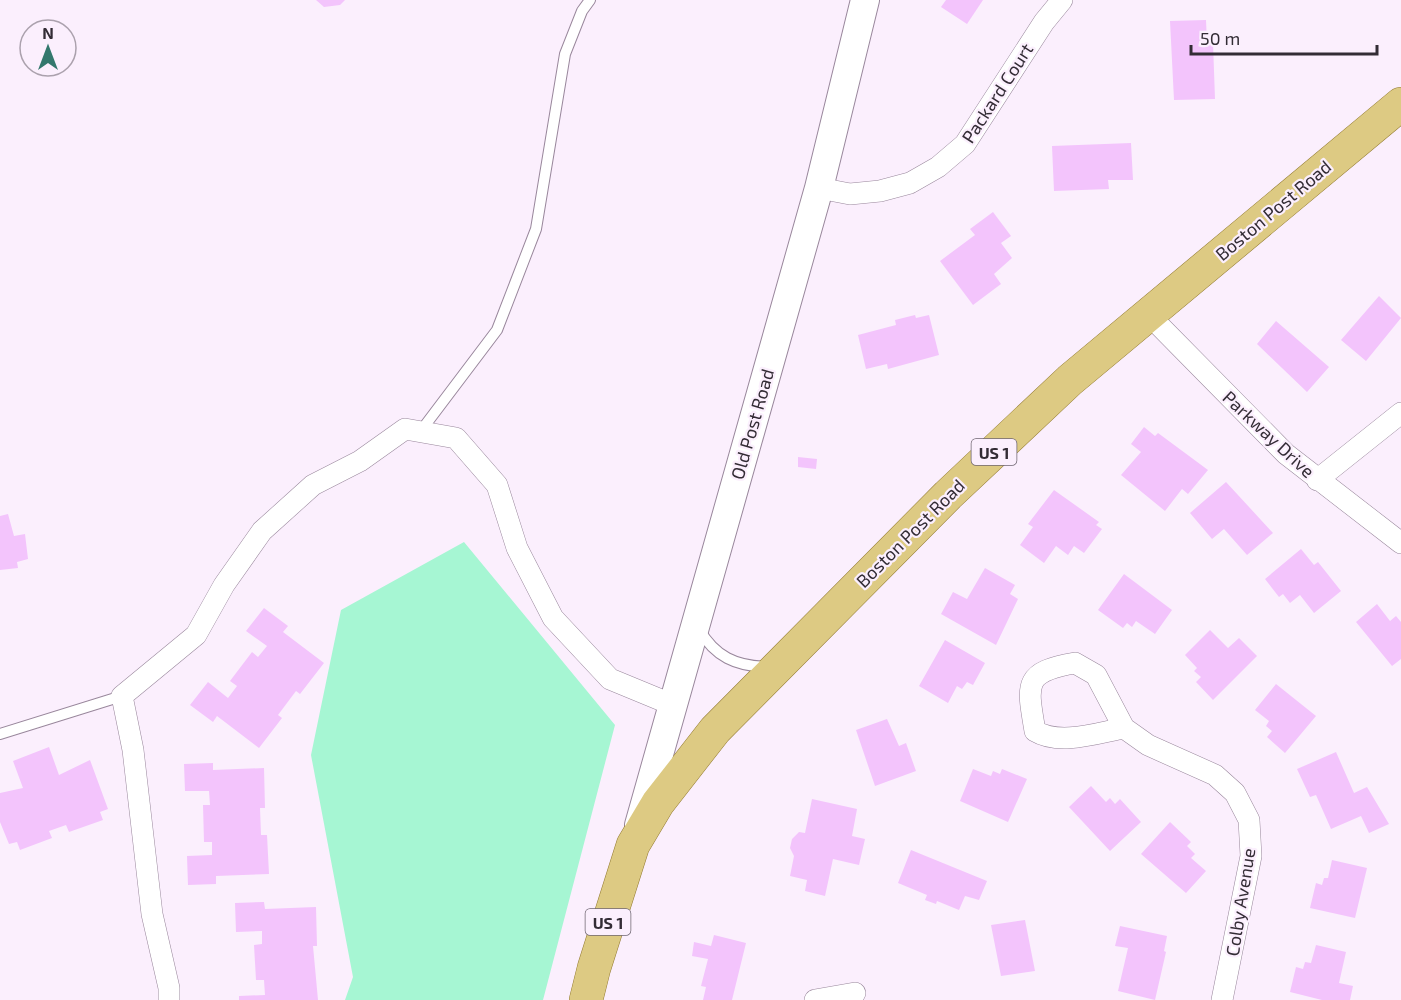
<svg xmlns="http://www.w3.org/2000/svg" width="1401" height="1000" font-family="'Exo 2',sans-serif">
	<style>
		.green { fill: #a6f6d3 }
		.building { fill: #f3c4fc }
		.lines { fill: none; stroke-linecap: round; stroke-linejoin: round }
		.lane-casing { stroke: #99879c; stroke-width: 12 }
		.street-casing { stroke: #99879c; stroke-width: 22 }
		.secondary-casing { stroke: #99879c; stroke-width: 30 }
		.primary-casing { stroke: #937b32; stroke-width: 34 }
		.lane { stroke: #fff; stroke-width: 10 }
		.street { stroke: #fff; stroke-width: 21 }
		.secondary { stroke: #fff; stroke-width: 28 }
		.primary { stroke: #ddca83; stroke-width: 33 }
		.labels { text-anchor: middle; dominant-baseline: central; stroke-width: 4.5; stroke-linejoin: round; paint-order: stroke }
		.shield { fill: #fbeffd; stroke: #6f6671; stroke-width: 1.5 }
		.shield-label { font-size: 16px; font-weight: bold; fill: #332c35 }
		.street-label { font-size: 18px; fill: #332c35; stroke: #fbeffd }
	</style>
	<rect width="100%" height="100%" fill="#fbeffd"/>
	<!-- green -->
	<path class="green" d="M464,542l151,183 -72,275h-198l8,-23 -42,-222 30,-145z"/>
	<!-- building -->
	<path class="building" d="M316,0h29l-5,5 -16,2z
		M946,0h37l-16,24 -26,-17z
		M1206,20l1,23h6l2,56 -41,1 -4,-79z
		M1131,143l2,37h-25l1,9 -55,2 -2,-45z
		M993,212l18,24 -10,7 11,15 -18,16 7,10 -28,21 -33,-44 35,-26 -5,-6z
		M1379,296l22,22 -35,43 -25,-21z
		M915,315l1,3 13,-3 10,40 -51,14 -1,-5 -21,5 -8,-34 38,-10 -1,-5z
		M1276,321l53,46 -22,25 -50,-48z
		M1144,427l11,9 3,-3 50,37 -20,24 -6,-5 -17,22 -44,-36 20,-23 -10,-8z
		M798,457l19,2 -1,10 -18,-2z
		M1226,482l47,51 -26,22 -23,-26 -12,10 -22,-26z
		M1054,490l45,32 -3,3 6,4 -18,24 -10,-7 -6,9 -12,-9 -12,17 -24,-18 13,-18 -5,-3z
		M8,514l6,22 11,-2 3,25 -11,3 1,6 -18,2v-54z
		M1301,549l13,16 4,-3 23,29 -27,22 -14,-18 -10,8 -7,-9 -4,3 -14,-18z
		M985,568l30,17 -5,9 8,5 -22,46 -55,-31 12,-22 14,7z
		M1124,574l48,36 -17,24 -19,-13 -4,6 -5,-4 -4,5 -25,-18z
		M1377,604l13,17 6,-5 5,6v37l-9,7 -36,-44z
		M264,608l24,18 -5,6 41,31 -24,31 -4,-3 -18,24 4,3 -23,30 -42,-32 -4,6 -23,-17 18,-23 20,16 9,-12 -7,-5 22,-29 6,5 9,-11 -21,-15z
		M1210,630l18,18 11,-10 18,18 -44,44 -17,-18 5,-5 -7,-6 3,-3 -12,-13z
		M945,640l40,23 -12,22 -6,-3 -5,7 -5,-3 -9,17 -29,-17z
		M1276,684l40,32 -31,37 -18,-16 5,-6 -6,-5 3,-5 -14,-11z
		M887,719l12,27 7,-3 10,28 -41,15 -19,-56z
		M49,747l10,28 31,-15 18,49 -8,3 3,8 -34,12 -3,-7 -17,6 3,7 -32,12 -3,-8 -8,2 -9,-22v-29l23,-5 -10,-27z
		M1336,752l18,41 13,-6 22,37 -20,9 -8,-17 -30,13 -15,-34 -6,2 -13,-28z
		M213,763v7l51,-2 1,40h-5l1,27h6l2,39 -53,2v8l-28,1 -1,-29 25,-1v-13h-8l-1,-37h7l-1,-14h-24l-1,-27z
		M973,769l18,7 2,-5 7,3 2,-5 25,10 -19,43 -48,-21z
		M1091,786l15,16 4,-4 5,6 5,-5 21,23 -31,29 -41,-44z
		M812,799l45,10 -5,27 13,3 -6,26 -26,-6 -8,37 -20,-5 2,-11 -17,-4 4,-20 -4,-8 2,-9 7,-7 6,1z
		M1170,822l21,20 -4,4 8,8 -4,4 15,13 -20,22 -45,-39z
		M911,850l76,31 -8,19 -14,-4 -6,14 -22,-9 -1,3 -11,-4 2,-5 -29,-12z
		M1332,860l35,8 -12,50 -45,-10 6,-25 6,2 2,-7h4z
		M264,902l1,7 51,-2 1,39h-4l5,54h-79v-4l26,-1 -1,-15h-8l-2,-35 8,-1v-13l-26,1 -1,-29z
		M1025,920l10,51 -34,5 -10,-51z
		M1120,926l47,10 -3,15 2,1 -11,48 -37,-9 10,-43 -13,-2z
		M714,935l32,8 -14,57h-29l3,-13 -5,-1 7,-27 -16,-3 2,-14 17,4z
		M1316,945l30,7 -7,31 14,3 -3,14h-28l-32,-8 6,-25 7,2 2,-7 6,1z"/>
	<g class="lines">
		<!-- lane casing -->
		<g class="lane-casing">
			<path id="lane" d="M420,432l77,-102 39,-101 29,-175 17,-43 8,-11
				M699,629c16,28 37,37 68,38
				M0,734l122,-38"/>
		</g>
		<!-- street casing -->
		<g class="street-casing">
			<path id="street" d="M819,188l31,6 30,-3 30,-8 28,-16 27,-23 79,-122 18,-22
				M1148,314l138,140 115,89
				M1317,480l84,-67
				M1075,663l21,12 28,53c-27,5 -64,18 -89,3 -8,-47 -12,-59 40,-68z
				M1124,728l24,17 67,30 20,18 14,27 2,36 -29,144
				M169,1000v-12l-17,-74 -19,-164 -11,-54 74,-61 28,-50 38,-54 51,-46 47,-24 45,-32 51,9 41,47 20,63 36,70 57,61 63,26
				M815,1000l40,-7"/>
		</g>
		<!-- secondary casing -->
		<g class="secondary-casing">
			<path id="secondary" d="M639,825l180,-637 46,-188"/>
		</g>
		<!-- primary casing -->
		<g class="primary-casing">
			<path id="primary" d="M586,1000l8,-32 39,-123 25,-42 57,-73 233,-235 122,-115 331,-276"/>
		</g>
		<!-- lane -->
		<use href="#lane" class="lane"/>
		<!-- street -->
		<use href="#street" class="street"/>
		<!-- secondary -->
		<use href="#secondary" class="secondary"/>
		<!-- primary -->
		<use href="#primary" class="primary"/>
	</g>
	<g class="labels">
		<!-- shield labels -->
		<g class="shield">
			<rect x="971.5" y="439" width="45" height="26" rx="4.5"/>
			<rect x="585.5" y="909" width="45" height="26" rx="4.5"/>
		</g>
		<g class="shield-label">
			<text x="994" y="452">US 1</text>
			<text x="608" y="922">US 1</text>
		</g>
		<!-- street labels -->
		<g class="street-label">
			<text transform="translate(997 93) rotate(-57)">Packard Court</text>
			<text transform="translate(1273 210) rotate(-40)">Boston Post Road</text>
			<text transform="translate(752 424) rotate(-74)">Old Post Road</text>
			<text transform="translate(1269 434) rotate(43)">Parkway Drive</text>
			<text transform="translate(910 533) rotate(-45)">Boston Post Road</text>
			<text transform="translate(1240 902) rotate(-81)">Colby Avenue</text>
		</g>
	</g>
	<!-- north arrow -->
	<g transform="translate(48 48)"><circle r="28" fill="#fbeffd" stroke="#aba1ad" stroke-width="1.5"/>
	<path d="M0-4.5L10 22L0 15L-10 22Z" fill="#33786d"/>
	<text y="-9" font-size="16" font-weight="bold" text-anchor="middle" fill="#332c35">N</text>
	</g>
	<!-- scale -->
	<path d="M1191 45v9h186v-9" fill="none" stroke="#332c35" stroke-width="3"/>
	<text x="1200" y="45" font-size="18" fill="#332c35" stroke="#fbeffd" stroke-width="4.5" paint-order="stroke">50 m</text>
</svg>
